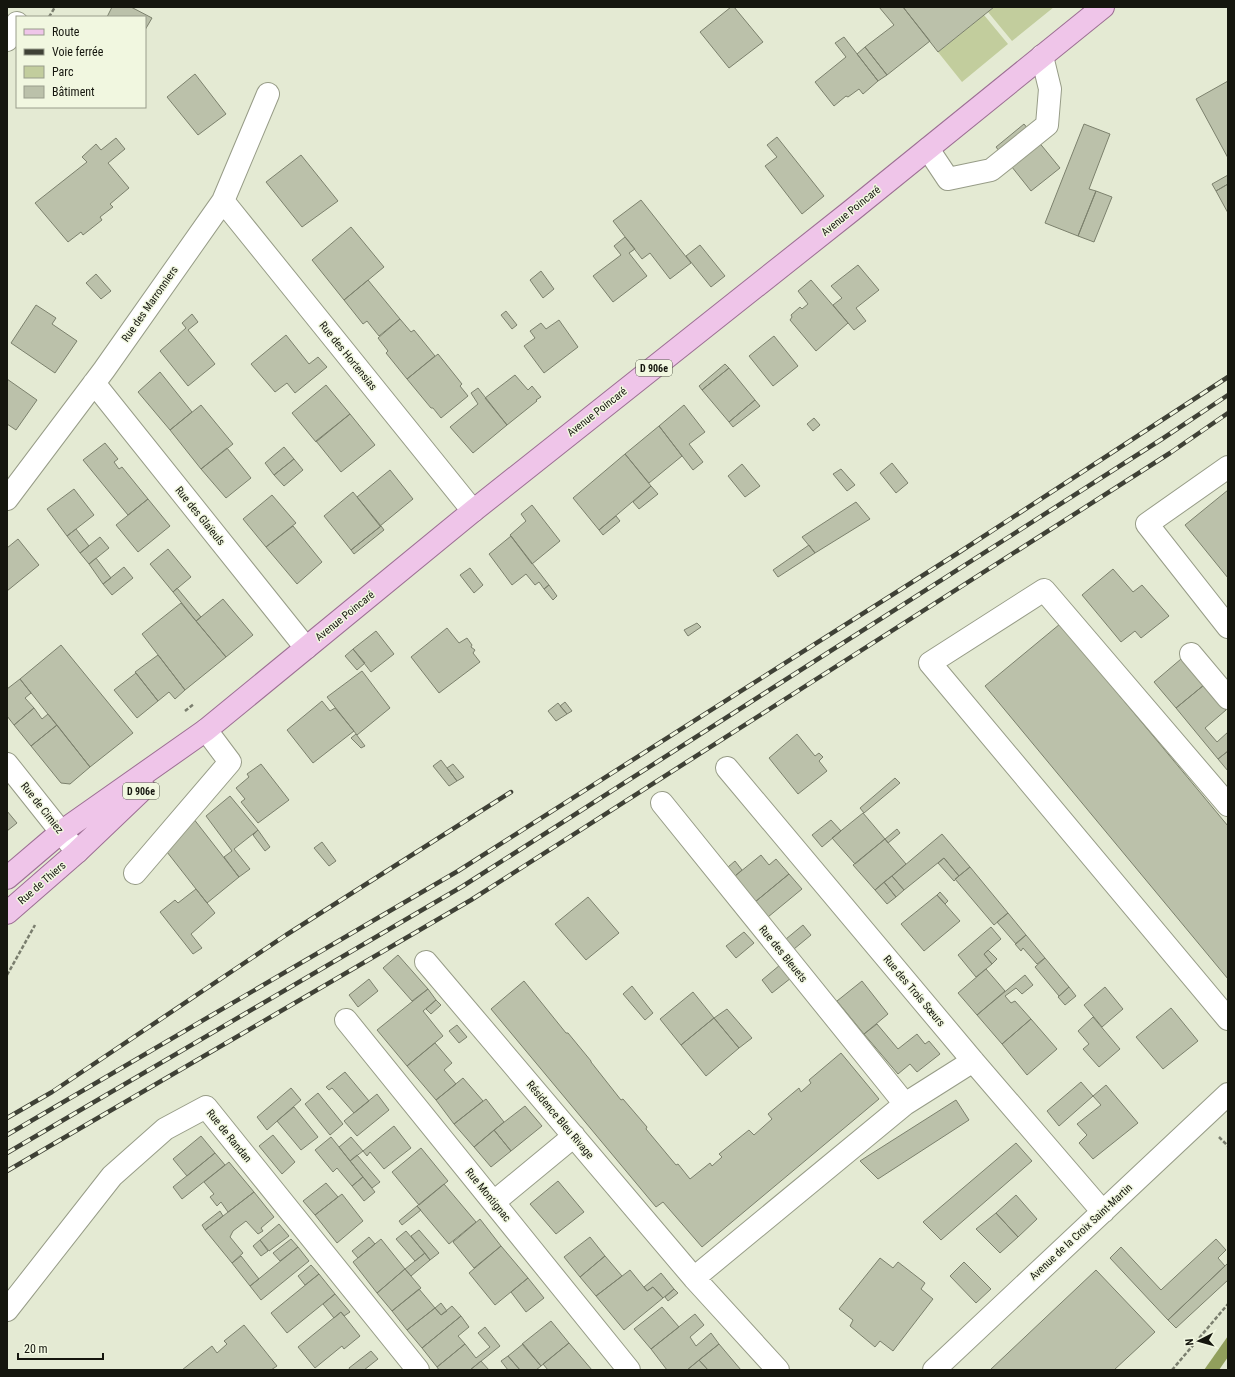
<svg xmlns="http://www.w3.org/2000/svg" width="1235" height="1377" font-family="'Roboto Condensed',sans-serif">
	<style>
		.green { fill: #c2cd9d }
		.water { fill: #919f5c }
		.building { fill: #bbc1aa; stroke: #7c816d }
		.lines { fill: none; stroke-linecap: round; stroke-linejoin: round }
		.minor-casing { stroke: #979c87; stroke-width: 24 }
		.major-casing { stroke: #9c6f93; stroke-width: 24 }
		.path { stroke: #7a7e6e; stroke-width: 2.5; stroke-dasharray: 4 2; stroke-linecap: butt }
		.minor { stroke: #fff; stroke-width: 22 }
		.major { stroke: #efc5e9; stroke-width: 22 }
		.rail-casing { stroke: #3f4136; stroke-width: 4.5 }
		.rail { stroke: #f1f7e0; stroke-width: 3; stroke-dasharray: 9; stroke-linecap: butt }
		.labels { text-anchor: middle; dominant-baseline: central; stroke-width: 3; stroke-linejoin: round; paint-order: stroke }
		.shield { fill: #f1f7e0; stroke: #575a4d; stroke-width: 1 }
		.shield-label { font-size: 10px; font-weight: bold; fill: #15160e }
		.street-label { font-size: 11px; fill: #15160e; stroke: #f1f7e0 }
	</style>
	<rect width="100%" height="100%" fill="#e4ead3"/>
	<!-- green -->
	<path class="green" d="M994,7h60l-42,34 -24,-29z
		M984,15l24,29 -46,38 -24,-30z"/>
	<!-- water -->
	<path class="water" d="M1228,1336v21l-9,13h-15z"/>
	<!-- building -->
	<path class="building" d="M112,7h19l21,11 -7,12v-13h-38z
		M731,7h3l29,35 -34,26 -29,-36z
		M879,7h24l27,34 -43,34 -22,-28 29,-22z
		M903,7h91l-56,45z
		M844,37l34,44 -15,13 -4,-5 -11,8 -2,-1 -12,10 -19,-24 31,-25 -11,-14z
		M865,47l22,28 -9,6 -21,-27z
		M195,74l31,40 -28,21 -31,-38z
		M1228,81v77l-32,-59z
		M1024,124l36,44 -29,23 -35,-44z
		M1084,124l26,10 -21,55 7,2 -18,45 -33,-13z
		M777,137l47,59 -22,18 -37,-48 12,-9 -10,-12z
		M116,138l9,11 -17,14 21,25 -19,16 3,3 -13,10 2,3 -19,15 -2,-3 -13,10 -33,-39 52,-41 -5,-5 14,-13 5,6z
		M301,155l37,46 -36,26 -36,-45z
		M1228,175v9l-12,7 -4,-7z
		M1228,184v29l-12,-22z
		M1096,191l16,6 -18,45 -16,-6z
		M641,200l50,63 -21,16 -20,-26 -8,6 -29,-38z
		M351,227l33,40 -40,33 -32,-40z
		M625,237l10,12 -6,4 18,23 -34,26 -20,-26 28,-21 -7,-9z
		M700,245l25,31 -14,11 -25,-31z
		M858,265l21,25 -23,18 10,13 -12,9 -21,-25 9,-7 -11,-12z
		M541,271l13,18 -11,9 -13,-18z
		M96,274l15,17 -10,8 -15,-16z
		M368,280l32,39 -21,17 -12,-15 -4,3 -19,-24z
		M811,280l37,43 -32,28 -26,-31 2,-3 -1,-2 9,-8 2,2 6,-5 -10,-13z
		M36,305l20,13 -4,6 25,17 -22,32 -44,-30z
		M506,311l11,14 -5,4 -11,-14z
		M192,314l6,8 -10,8 27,34 -27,22 -28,-35 26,-23 -4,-5z
		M400,319l11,13 3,-2 21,26 -28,23 -21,-26 2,-2 -10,-13z
		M559,320l19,27 -34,26 -20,-27 11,-8 -5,-7 11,-8 5,6z
		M286,335l23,29 9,-7 9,10 -32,26 -8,-10 -12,9 -24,-28z
		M774,336l24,30 -25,20 -24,-30z
		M438,354l24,30 -2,2 8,10 -27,22 -8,-10h-2l-24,-29z
		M725,364l4,4 -27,22 -3,-4z
		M729,368l26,32 -26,22 -27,-32z
		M160,372l32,40 -22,18 -32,-38z
		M515,375l13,15 4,-4 9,11 -5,3 1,1 -30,24 -22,-27z
		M7,379l30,21 -21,30 -9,-6z
		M326,385l24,29 -34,28 -24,-29z
		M478,388l29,37 -34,28 -23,-26 28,-23 -7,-11z
		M755,400l5,6 -27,21 -4,-5z
		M201,405l32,39 -32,25 -31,-39z
		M684,405l21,27 -16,12 14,18 -10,8 -34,-44z
		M350,414l25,31 -34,27 -25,-31z
		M814,418l6,7 -7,6 -6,-7z
		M659,426l23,30 -33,27 -24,-29z
		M105,443l13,16 -4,3 5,7 3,-2 26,32 -20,16 -45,-55z
		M284,447l10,12 -20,16 -9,-12z
		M227,448l24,30 -25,20 -25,-29z
		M625,454l26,32 -52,44 -26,-32z
		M294,459l9,11 -19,16 -10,-11z
		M892,463l16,20 -12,10 -16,-20z
		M742,464l18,22 -15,11 -17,-21z
		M841,469l14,16 -8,6 -14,-17z
		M390,470l23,29 -33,27 -23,-29z
		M651,486l7,8 -19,15 -6,-7z
		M74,489l20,26 -27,21 -20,-27z
		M1228,490v88l-43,-53z
		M353,492l28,34 -30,24 -27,-34z
		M272,495l24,28 -30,24 -23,-28z
		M148,499l22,27 -32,26 -22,-27z
		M856,502l14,17 -55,34 -13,-16z
		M532,505l28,36 -28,23 -22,-29 16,-14 -5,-7z
		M616,516l4,5 -17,14 -4,-5z
		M293,526l29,36 -25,22 -31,-37z
		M381,526l3,4 -30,24 -3,-4z
		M76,529l13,17 -9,7 -13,-17z
		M511,536l38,49 -5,4 -5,-7 -4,3 -9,-11 -14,11 -23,-31z
		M100,537l9,11 -20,16 -9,-11z
		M18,539l21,26 -32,26v-43z
		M809,545l6,8 -37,24 -5,-7z
		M168,549l23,28 -18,15 -23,-28z
		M96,558l15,20 -8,6 -14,-20z
		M124,567l9,11 -21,17 -9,-11z
		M470,568l13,17 -9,8 -14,-18z
		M1113,569l20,23 9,-7 27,31 -28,22 -6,-7 -14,11 -39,-47z
		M549,585l8,11 -4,4 -9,-11z
		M177,588l24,29 -5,4 -23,-29z
		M223,599l30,36 -27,22 -30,-36z
		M181,603l45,54 -41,33 -43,-56z
		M697,623l4,4 -13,9 -4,-6z
		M1060,624l168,202v153l-243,-293z
		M447,628l12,15 8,-5 5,7 -1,2 4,3 -2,3 7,9 -41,31 -28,-36z
		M376,631l18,23 -23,18 -18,-23z
		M61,645l72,88 -43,34 -70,-88z
		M353,649l12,14 -8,7 -12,-14z
		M158,655l27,35 -10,9 -6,-7 -11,9 -23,-29z
		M1181,659l23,26 -28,23 -22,-26z
		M362,671l28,37 -33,27 -30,-38z
		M136,673l22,28 -21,17 -23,-28z
		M20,679l11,14 -6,5 9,10 -20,17 -7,-9v-27z
		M1204,685l22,25 -21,18 12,14 11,-10v19l-10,8 -42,-51z
		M322,701l8,10 5,-3 19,23 -41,32 -26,-33z
		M565,702l7,9 -5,3 -7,-8z
		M558,703l9,11 -11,7 -8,-10z
		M34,708l8,11 6,-5 9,11 -26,21 -17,-21z
		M57,725l33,42 -20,17 -9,-1 -30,-37z
		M356,734l9,12 -4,2 -10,-10z
		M797,734l18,22 4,-3 4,4 -4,4 8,10 -29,23 -29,-36z
		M1228,751v20l-10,-12z
		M441,760l16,21 -8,5 -16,-20z
		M261,764l28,36 -31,23 -17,-21 4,-3 -9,-11 13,-11 -2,-3z
		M453,764l11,13 -7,4 -10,-13z
		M895,778l5,5 -36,30 -4,-5z
		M230,796l28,34 -24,19 16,20 -11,8 -15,-20 8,-6 -26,-35z
		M7,811l10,12 -10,8z
		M863,813l22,26 -30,25 -23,-26z
		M193,818l46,59 -32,26 -40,-51z
		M831,820l10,11 -19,16 -10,-12z
		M897,829l3,4 -12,10 -3,-4z
		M258,830l12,17 -5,4 -12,-16z
		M942,834l28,33 -11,9 -15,-18 -40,32 -12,-14z
		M885,839l21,25 -31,26 -22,-25z
		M322,842l14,19 -7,5 -15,-18z
		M761,855l8,10 7,-6 13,15 -34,28 -20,-26z
		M944,858l15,18 -5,5 -16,-18z
		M735,861l7,9 -7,6 -7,-9z
		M970,867l38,46 -14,12 -39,-46z
		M789,874l13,15 -34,28 -13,-15z
		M892,876l12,14 -8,7 -12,-15z
		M884,882l12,15 -9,7 -12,-14z
		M196,889l19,24 -24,21 11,14 -9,6 -33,-42 15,-12 3,3z
		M940,892l8,9 -3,3 -8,-9z
		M937,895l23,26 -36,30 -23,-27z
		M588,897l31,36 -33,27 -31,-36z
		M1008,913l18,22 -10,9 -19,-22z
		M803,925l8,10 -17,14 -8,-10z
		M991,927l10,12 -17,15 8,10 -16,13 -18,-22z
		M744,932l10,11 -18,15 -10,-12z
		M1026,935l19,23 -8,6 -14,-16 -2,3 -6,-7z
		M988,950l9,9 -5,5 -8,-10z
		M398,955l30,34 -16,12 -29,-33z
		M1045,958l24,29 -10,9 -24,-29z
		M780,965l11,13 -19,15 -10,-13z
		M986,969l19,22 -28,24 -19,-22z
		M1025,975l8,10 -11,9 -6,-6 -11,8 6,7 4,-2 16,18 -29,25 -25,-29z
		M369,979l9,12 -20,16 -9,-12z
		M524,981l42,52h2l23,28v1l30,38 2,-1 24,28 -1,2 30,36 2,-1 12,15 20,-16 2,3 10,-9 -3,-3 30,-24 5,5 18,-16 -4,-5 31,-26 2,4 10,-9 -2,-3 32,-27 38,46 -177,148 -39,-45 -7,5 -165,-198z
		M862,981l26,33 -24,20 -27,-33z
		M632,986l21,27 -8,7 -22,-26z
		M1069,987l7,9 -11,9 -7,-8z
		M1105,987l18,22 -21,18 -18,-22z
		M428,989l8,11 -13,11 20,25 -36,30 -30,-36z
		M693,992l21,26 -33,27 -21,-26z
		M436,1000l5,5 -10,9 -5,-5z
		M1171,1008l27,33 -35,28 -27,-32z
		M727,1009l25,29 -13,10 -25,-30z
		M1093,1017l27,32 -21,18 -16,-18 6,-5 -11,-13z
		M714,1018l25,30 -33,28 -25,-31z
		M1031,1019l26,30 -30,26 -25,-31z
		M877,1024l21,25 19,-15 8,10 4,-3 11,13 -23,18 -7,-8 -12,10 -34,-40z
		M457,1025l10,12 -8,6 -10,-12z
		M435,1043l17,20 -8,7 12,14 -20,16 -29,-34z
		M345,1072l24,29 -15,12 -22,-25 -3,2 -3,-3z
		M463,1078l20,23 -29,23 -18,-24z
		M1081,1082l12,14 -34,30 -12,-15z
		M1106,1085l32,38 -45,36 -14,-16 8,-8 -10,-11 24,-19 -8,-9z
		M291,1088l10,12 -34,30 -10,-13z
		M318,1093l25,31 -13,11 -25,-31z
		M377,1094l12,16 -32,26 -13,-15z
		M486,1099l18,23 -30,25 -20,-23z
		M956,1100l13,20 -91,59 -18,-18z
		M525,1106l17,20 -31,25 -17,-21z
		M294,1107l24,30 -17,13 -24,-29z
		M394,1126l17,22 -27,21 -14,-17 -3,4 -4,-5z
		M494,1130l17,21 -20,16 -17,-20z
		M273,1135l22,27 -13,12 -23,-28z
		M201,1136l14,17 -28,23 -14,-17z
		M331,1137l32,40 -11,9 -15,-18 -4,4 -18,-22z
		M351,1137l12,14 -13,10 -11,-14z
		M1016,1143l16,18 -91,79 -18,-18z
		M421,1148l27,33 -29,24 -27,-33z
		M215,1153l10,12 -43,34 -9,-12z
		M357,1155l23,27 -8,6 -22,-27z
		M229,1162l25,30 -26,20 -7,-10 -4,4 -7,-9 4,-3 -10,-12z
		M363,1177l12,15 -11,9 -12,-15z
		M558,1181l26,31 -28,22 -26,-30z
		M326,1183l12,14 -23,18 -12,-14z
		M444,1184l32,38 -27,22 -32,-38z
		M254,1192l20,25 -13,11 2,3 -5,3 -12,-13 -13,10 -3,6 13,16 -11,10 -27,-33z
		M342,1194l21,27 -26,22 -22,-28z
		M1016,1195l21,24 -19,18 -22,-24z
		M417,1206l4,4 -19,15 -3,-4z
		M220,1211l3,5 -18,14 -3,-5z
		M996,1213l22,24 -18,16 -24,-24z
		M480,1219l21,27 -27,22 -21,-26z
		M279,1224l10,12 -20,15 -9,-11z
		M419,1230l20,23 -9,7 -19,-24z
		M406,1231l19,22 -10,8 -19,-22z
		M369,1237l6,7 -17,14 -6,-7z
		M590,1237l15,19 -25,21 -16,-20z
		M291,1239l7,8 -18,14 -7,-8z
		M381,1239l24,30 -28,24 -24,-31z
		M1216,1239l10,11 -8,8 7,8 -57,54 -58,-62 11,-11 40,43z
		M260,1240l8,11 -7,5 -8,-10z
		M501,1246l27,32 -33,27 -26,-32z
		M298,1247l11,14 -48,39 -11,-14z
		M425,1253l5,7 -19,16 -6,-7z
		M241,1256l18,23 -9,7 -18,-23z
		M605,1256l17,20 -26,20 -16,-19z
		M880,1258l13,10 5,-6 27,21 -4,6 12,10 -40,52 -13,-10 -5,6 -25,-21 3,-6 -14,-11z
		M964,1262l27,27 -15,14 -26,-27z
		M1228,1263v17l-52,48 -8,-8z
		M311,1265l8,9 -14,11 -7,-9z
		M405,1269l16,19 -29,23 -15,-18z
		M630,1270l17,21 6,-4 10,11 -39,32 -28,-34z
		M1096,1270l59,62 -41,38h-124z
		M661,1273l13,16 -11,9 -10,-11 -6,4 -3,-4z
		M319,1274l16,20 -48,39 -16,-20z
		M528,1278l16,20 -18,14 -15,-20z
		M419,1289l16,19 -28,22 -15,-19z
		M674,1289l4,4 -10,8 -3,-4z
		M335,1294l15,18 -6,4 -3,-4 -7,6 -11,-14z
		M441,1303l6,8 -6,4 -6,-7z
		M452,1306l9,10 -39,32 -15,-18 28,-22 6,7z
		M662,1307l17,20 -28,22 -17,-20z
		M341,1312l19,24 -16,13 -2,-3 -27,22 -17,-21z
		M695,1314l9,11 -14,12 6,9 15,-13 8,11 -32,26h-20l-16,-21z
		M461,1316l8,11 -11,9 7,8 -28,23 -15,-19z
		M551,1321l18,22 -28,23 -19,-22z
		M244,1325l33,41 -6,4h-89l30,-24 5,7 10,-9 -3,-3z
		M485,1327l15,19 -30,24h-31l-2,-3 28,-23 11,14 14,-11 -12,-14z
		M569,1343l23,27h-44l-5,-6z
		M523,1344l18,22 -5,4h-16l-12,-14z
		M719,1344l22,26h-33l-9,-10z
		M371,1351l7,8 -14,11h-14l-1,-2z
		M508,1356l12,14h-12l-7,-9z
		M699,1360l9,10h-21z
		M481,1361l8,9h-19z"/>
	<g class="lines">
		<!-- minor casing -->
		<g class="minor-casing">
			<path id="minor" d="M7,40l10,-17
				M928,149l20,30 43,-9 56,-45 3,-36 -8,-33
				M223,201l250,310
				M94,383l212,265
				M1228,467l-81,57 81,103
				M7,499l97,-129 119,-169 45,-107
				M1191,654l37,44
				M7,764l70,88
				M727,768l246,293 130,151
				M662,803l243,301
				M1228,805l-184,-215 -114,73 298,356
				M135,873l95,-111 -24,-32
				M426,962l268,316 84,92
				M346,1020l283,350
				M494,1202l80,-66
				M694,1278l211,-174 68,-43
				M7,1310l105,-134 53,-47 41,-22 212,263
				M934,1370l294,-276"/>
		</g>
		<!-- major casing -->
		<g class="major-casing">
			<path id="major" d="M7,878l54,-46 145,-102 267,-219 378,-300 252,-204
				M7,913l70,-61 67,-64"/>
		</g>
		<!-- path -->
		<path class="path" d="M49,17l6,-10
			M185,711l9,-7
			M7,975l28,-50
			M1219,1137l9,9
			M1172,1370l56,-66"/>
		<!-- minor -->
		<use href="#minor" class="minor"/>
		<!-- major -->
		<use href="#major" class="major"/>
		<!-- rail casing -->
		<g class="rail-casing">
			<path id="rail" d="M7,1118l45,-26 234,-157 225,-143
				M7,1135l451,-264 500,-318 270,-176
				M7,1153l456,-267 699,-447 66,-44
				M7,1171l464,-271 699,-447 58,-40"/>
		</g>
		<!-- rail -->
		<use href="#rail" class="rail"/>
	</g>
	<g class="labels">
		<!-- shield labels -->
		<g class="shield">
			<rect x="636" y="360" width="36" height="16" rx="3"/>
			<rect x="123" y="783" width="36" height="16" rx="3"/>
		</g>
		<g class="shield-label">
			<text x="654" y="368">D 906e</text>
			<text x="141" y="791">D 906e</text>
		</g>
		<!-- street labels -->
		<g class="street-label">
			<text transform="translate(851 211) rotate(-39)">Avenue Poincaré</text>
			<text transform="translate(150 304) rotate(-55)">Rue des Marronniers</text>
			<text transform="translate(348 356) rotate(51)">Rue des Hortensias</text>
			<text transform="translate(597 412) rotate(-38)">Avenue Poincaré</text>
			<text transform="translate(200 516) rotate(51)">Rue des Glaïeuls</text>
			<text transform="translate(345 616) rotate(-39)">Avenue Poincaré</text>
			<text transform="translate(42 808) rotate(52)">Rue de Cimiez</text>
			<text transform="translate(42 883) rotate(-41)">Rue de Thiers</text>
			<text transform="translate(783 954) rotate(51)">Rue des Bleuets</text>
			<text transform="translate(914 991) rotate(50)">Rue des Trois Sœurs</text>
			<text transform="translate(560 1120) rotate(50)">Résidence Bleu Rivage</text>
			<text transform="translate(229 1136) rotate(51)">Rue de Randan</text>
			<text transform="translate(488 1195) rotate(51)">Rue Montignac</text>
			<text transform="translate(1081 1232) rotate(-43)">Avenue de la Croix Saint-Martin</text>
		</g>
	</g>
	<!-- border -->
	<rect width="1235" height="1377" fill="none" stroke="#15160e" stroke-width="16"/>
	<!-- legend -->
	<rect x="16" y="16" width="130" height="92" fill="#f1f7e0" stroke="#999d8c"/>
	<rect x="24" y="29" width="20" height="6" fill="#efc5e9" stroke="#999d8c"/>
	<text x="52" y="36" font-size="12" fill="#15160e">Route</text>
	<rect x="24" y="49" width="20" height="6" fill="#3f4136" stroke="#999d8c"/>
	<text x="52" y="56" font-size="12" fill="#15160e">Voie ferrée</text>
	<rect x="24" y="66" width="20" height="12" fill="#c2cd9d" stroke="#999d8c"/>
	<text x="52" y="76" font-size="12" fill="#15160e">Parc</text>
	<rect x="24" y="86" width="20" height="12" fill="#bbc1aa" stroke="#999d8c"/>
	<text x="52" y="96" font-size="12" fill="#15160e">Bâtiment</text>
	<!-- north arrow -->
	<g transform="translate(1199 1341) rotate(264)" stroke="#f1f7e0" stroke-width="3" paint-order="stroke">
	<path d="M0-3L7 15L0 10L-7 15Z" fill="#15160e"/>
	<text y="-6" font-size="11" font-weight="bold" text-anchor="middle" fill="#15160e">N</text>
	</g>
	<!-- scale -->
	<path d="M18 1353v6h85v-6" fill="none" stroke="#15160e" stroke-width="2"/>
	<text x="24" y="1353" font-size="12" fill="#15160e" stroke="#f1f7e0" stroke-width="3" paint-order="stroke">20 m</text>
</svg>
